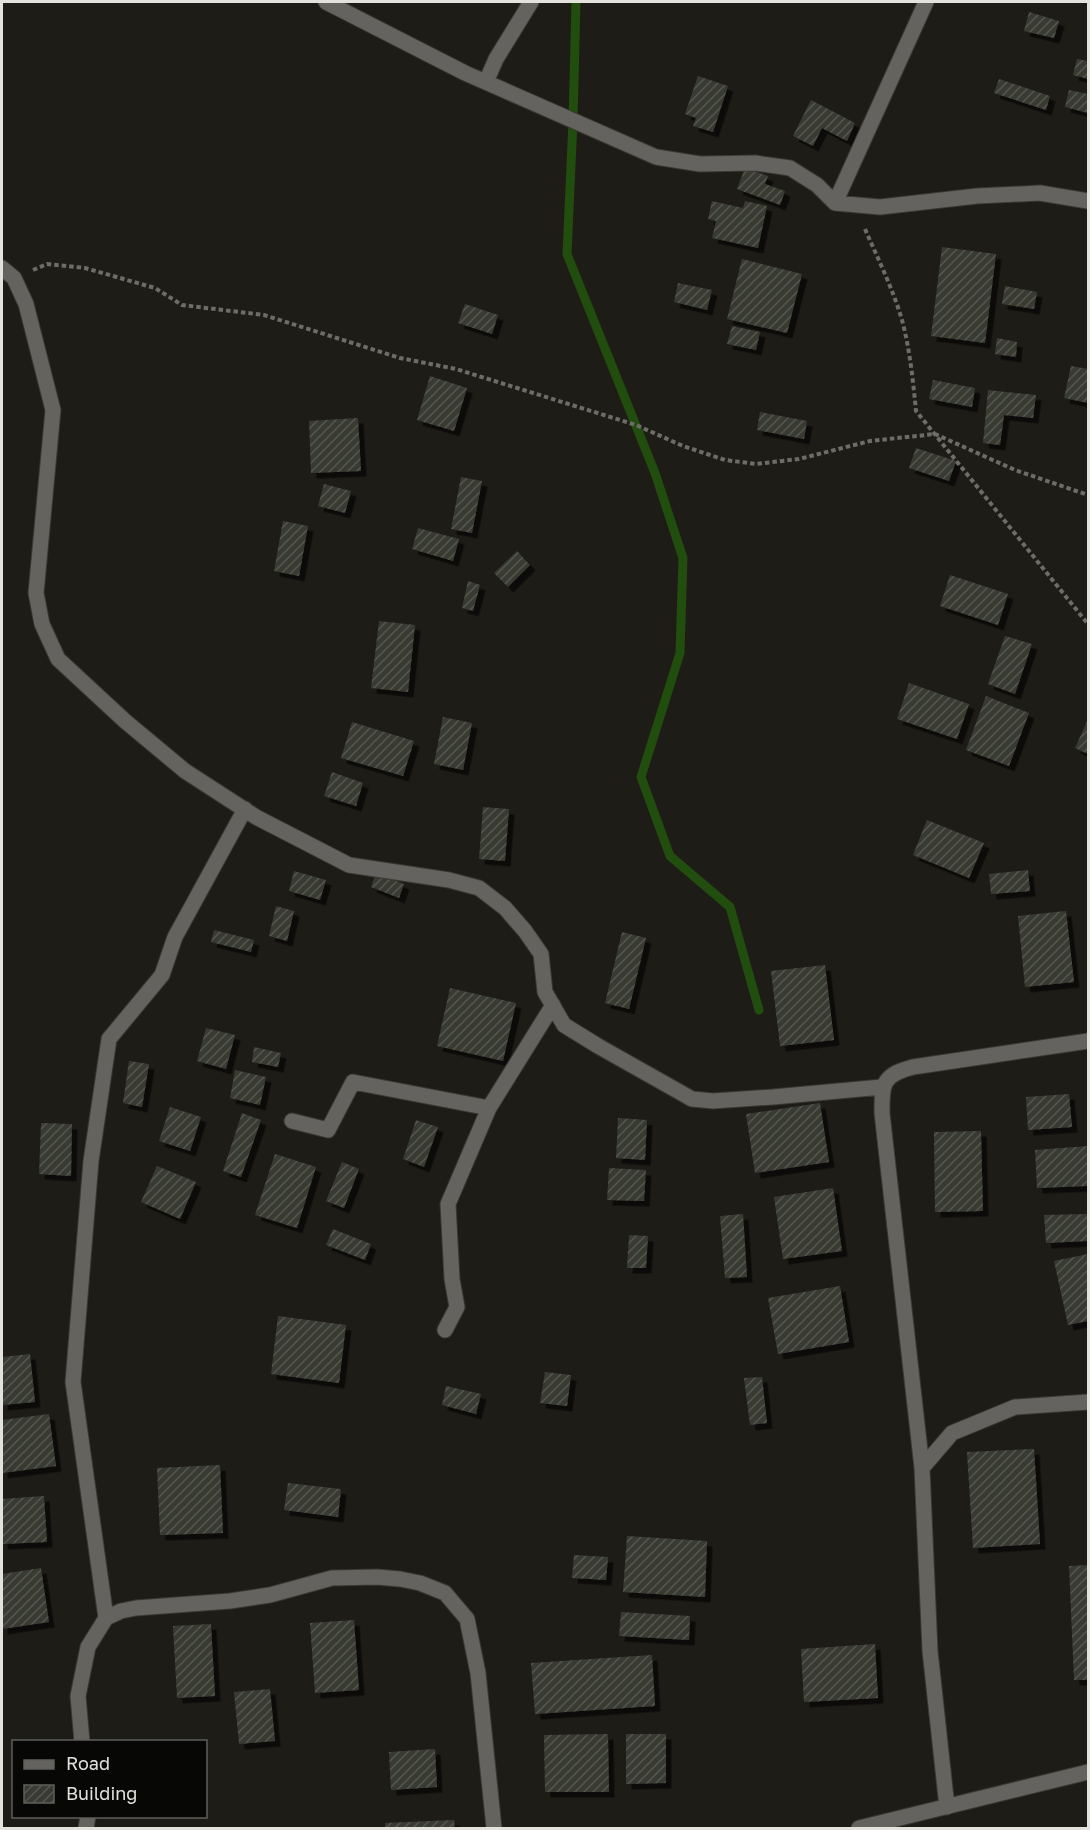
<svg xmlns="http://www.w3.org/2000/svg" width="1090" height="1830" font-family="'Golos Text',sans-serif">
	<style>
		.lines { fill: none; stroke-linecap: round; stroke-linejoin: round }
		.stream { stroke: #214d0f; stroke-width: 9 }
		.building { fill: url(#building-hatch); filter: url(#shadow) }
		.minor-casing { stroke: #3a3832; stroke-width: 17 }
		.path { stroke: #6e6c67; stroke-width: 4; stroke-dasharray: 4.5 3; stroke-linecap: butt }
		.minor { stroke: #65635f; stroke-width: 15 }
	</style>
	<defs>
		<pattern id="building-hatch" width="6" height="6" patternUnits="userSpaceOnUse" patternTransform="scale(1.5)"><rect width="6" height="6" fill="#393b33"/><path d="M-1 1l2-2M0 6l6-6M5 7l2-2" fill="none" stroke="#565750"/></pattern>
		<filter id="shadow"><feDropShadow dx="5.5" dy="5.5" stdDeviation="0" flood-color="#0009"/></filter>
	</defs>
	<rect width="100%" height="100%" fill="#1e1c16"/>
	<g class="lines">
		<!-- stream -->
		<path class="stream" d="M576,2l-3,119 -6,133 88,219 28,85 -3,95 -39,124 29,79 60,51 29,103"/>
	</g>
	<!-- building -->
	<path class="building" d="M1029,12l30,9 -5,17 -30,-7z
		M1077,59l11,2v18l-15,-4z
		M698,76l30,10 -15,46 -20,-6 3,-8 -11,-4z
		M999,79l51,17 -4,14 -52,-17z
		M1069,90l19,4v19l-23,-6z
		M811,100l44,23 -8,18 -25,-13 -9,18 -20,-10z
		M745,168l23,8 -3,8 20,7 -5,14 -43,-16z
		M712,201l31,7 2,-7 22,5 -9,42 -46,-10 4,-17 -8,-2z
		M942,247l54,7 -11,89 -54,-7z
		M742,259l60,15 -15,59 -60,-14z
		M678,283l34,7 -5,20 -33,-8z
		M1005,286l32,6 -3,17 -32,-5z
		M465,304l33,11 -6,19 -34,-11z
		M732,326l28,6 -4,18 -29,-6z
		M997,338l20,4 -1,15 -21,-3z
		M1071,366l17,3v34l-24,-5z
		M430,376l37,12 -13,43 -37,-11z
		M933,380l42,8 -3,19 -43,-8z
		M988,390l48,5 -3,23 -29,-3 -4,30 -17,-2z
		M760,412l47,9 -3,18 -47,-9z
		M358,418l3,53 -50,2 -2,-52z
		M916,448l40,13 -7,20 -40,-13z
		M461,477l21,4 -10,52 -21,-4z
		M324,484l27,7 -6,22 -27,-7z
		M283,521l25,5 -9,50 -25,-5z
		M418,528l41,11 -6,22 -41,-12z
		M517,551l13,14 -22,22 -14,-14z
		M950,575l58,19 -10,31 -58,-19z
		M468,581l12,4 -7,26 -11,-3z
		M379,621l36,4 -7,67 -37,-4z
		M1005,636l27,8 -17,50 -27,-10z
		M909,683l60,21 -12,35 -60,-20z
		M986,696l43,17 -20,53 -43,-16z
		M443,717l29,6 -9,47 -29,-6z
		M1088,719v35l-13,-6z
		M352,722l62,19 -11,35 -62,-18z
		M332,772l31,11 -7,23 -32,-10z
		M483,807l26,2 -4,52 -26,-2z
		M927,820l57,23 -15,35 -56,-23z
		M1028,870l2,21 -39,3 -2,-20z
		M294,871l32,9 -6,20 -31,-9z
		M376,873l28,11 -5,14 -28,-11z
		M276,906l18,5 -7,30 -18,-5z
		M1066,911l8,71 -49,5 -7,-71z
		M214,930l40,10 -3,12 -40,-10z
		M622,932l24,6 -17,71 -24,-6z
		M825,965l9,75 -54,6 -9,-75z
		M450,988l66,15 -13,58 -66,-15z
		M206,1028l29,7 -9,34 -29,-8z
		M254,1047l27,6 -3,14 -26,-5z
		M129,1061l20,3 -7,43 -19,-4z
		M235,1070l31,7 -6,28 -30,-7z
		M1069,1094l3,33 -44,3 -2,-33z
		M820,1103l9,59 -74,11 -9,-59z
		M170,1107l31,10 -11,34 -31,-10z
		M242,1113l19,7 -20,57 -18,-6z
		M618,1118l29,2 -2,40 -29,-2z
		M416,1120l22,7 -14,40 -21,-8z
		M41,1123l31,1 -1,52 -32,-2z
		M981,1131l2,80 -48,1 -1,-80z
		M1088,1146v40l-51,2 -2,-38z
		M275,1154l41,13 -19,61 -42,-13z
		M342,1162l17,7 -15,39 -18,-7z
		M157,1166l39,16 -16,37 -39,-17z
		M609,1168l37,2 -2,31 -37,-1z
		M833,1188l9,63 -59,8 -9,-62z
		M743,1214l4,63 -22,1 -5,-62z
		M1088,1214v27l-42,2 -2,-28z
		M333,1229l38,15 -6,16 -39,-15z
		M629,1235l19,1 -2,32h-19z
		M1088,1254v67l-20,4 -14,-64z
		M840,1286l9,56 -71,12 -10,-56z
		M278,1316l68,9 -7,58 -68,-9z
		M30,1354l5,48 -33,3v-48z
		M545,1372l26,3 -4,31 -27,-3z
		M762,1377l5,46 -17,2 -6,-47z
		M446,1386l35,8 -5,20 -34,-9z
		M49,1414l7,52 -54,7v-53z
		M1034,1449l6,95 -67,4 -6,-96z
		M220,1465l3,68 -63,2 -3,-67z
		M288,1483l53,6 -3,28 -54,-7z
		M44,1496l3,46 -45,2v-45z
		M627,1536l80,5 -2,56 -82,-5z
		M574,1555l34,2 -2,23 -34,-2z
		M1088,1565v115h-14l-5,-114z
		M41,1568l8,54 -47,7v-55z
		M621,1612l69,4 -1,24 -70,-4z
		M354,1620l5,70 -44,3 -5,-70z
		M211,1624l4,72 -38,2 -4,-72z
		M875,1644l3,54 -74,4 -3,-53z
		M652,1655l3,51 -120,8 -4,-51z
		M270,1689l5,52 -36,3 -5,-52z
		M608,1734l1,58h-64l-1,-57z
		M626,1734h40v49l-40,1z
		M435,1749l2,38 -46,3 -2,-38z
		M454,1820l1,8h-70v-5z"/>
	<g class="lines">
		<!-- minor casing -->
		<g class="minor-casing">
			<path id="minor" d="M326,2l139,71 191,84 44,7 55,-1 35,5 27,17 18,18 45,4 97,-11 63,-3 48,8
				M486,82l10,-23 35,-57
				M835,203l91,-201
				M2,268l12,10 12,26 27,106 -17,183 6,31 16,35 67,62 60,50 71,46 93,48 100,15 30,8 26,20 20,23 16,23 4,38 19,33 34,21 94,53 21,2 60,-4 109,-10
				M292,1121l36,9 25,-48 136,26
				M445,1330l12,-23 -5,-28 -4,-75 41,-96 64,-103
				M922,1468l-40,-355c0,-29 0,-38 31,-46l175,-26
				M106,1618l-33,-236 18,-221 18,-122 53,-64 13,-38 70,-128
				M82,1742l-4,-46 10,-49 18,-29 15,-7 15,-3 94,-7 40,-6 62,-17 45,-1 23,2 20,4 25,10 22,26 11,54 16,155
				M947,1807l-17,-156 -8,-183 30,-35 63,-26 73,-5
				M86,1828l2,-12
				M859,1828l229,-56"/>
		</g>
		<!-- path -->
		<path class="path" d="M865,229c13,30 28,60 37,91 8,30 11,61 14,91l172,213
			M33,270l14,-6 38,4 70,20 27,17 82,10 136,43 56,11 180,56 47,21 42,14 31,4 43,-5 71,-18 65,-7 80,36 73,25"/>
		<!-- minor -->
		<use href="#minor" class="minor"/>
	</g>
	<!-- border -->
	<rect width="1090" height="1830" fill="none" stroke="#e3e2dd" stroke-width="6"/>
	<!-- legend -->
	<rect x="12" y="1740" width="195" height="78" fill="#070705" stroke="#5f5f5b" stroke-width="1.5"/>
	<rect x="24" y="1760" width="30" height="9" fill="#65635f" stroke="#5f5f5b" stroke-width="1.5"/>
	<text x="66" y="1770" font-size="18" fill="#e3e2dd">Road</text>
	<rect x="24" y="1785" width="30" height="18" fill="url(#building-hatch)" stroke="#5f5f5b" stroke-width="1.5"/>
	<text x="66" y="1800" font-size="18" fill="#e3e2dd">Building</text>
</svg>
